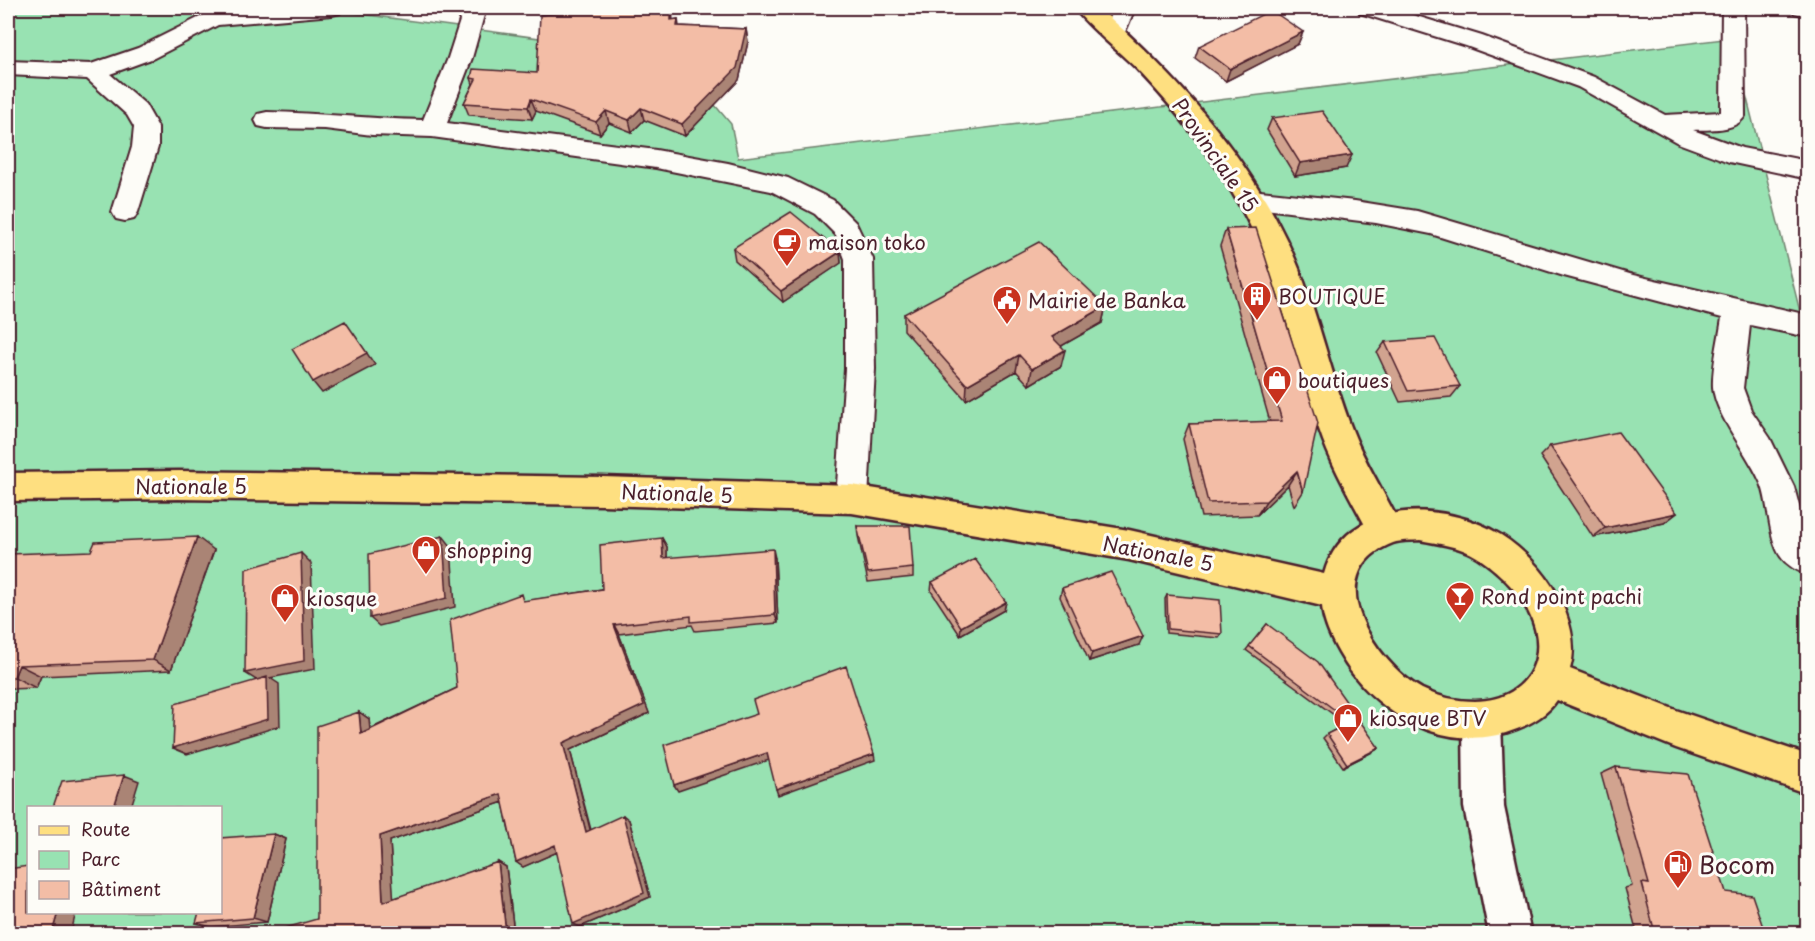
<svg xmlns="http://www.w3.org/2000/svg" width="1815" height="941" font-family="'Playpen Sans',sans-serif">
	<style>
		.green { fill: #98e2b2; stroke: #71806e; stroke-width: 1.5; fill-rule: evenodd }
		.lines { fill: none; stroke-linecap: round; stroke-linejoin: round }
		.street-casing { stroke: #4a1f2b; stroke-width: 4 }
		.secondary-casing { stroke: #4a1f2b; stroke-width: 5 }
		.primary-casing { stroke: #4a1f2b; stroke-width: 5 }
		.highway-casing { stroke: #4a1f2b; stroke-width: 5 }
		.street { fill: #fdfcf7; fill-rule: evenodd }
		.secondary { fill: #fdfcf7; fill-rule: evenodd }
		.primary { fill: #fedf80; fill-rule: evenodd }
		.highway { fill: #fedf80; fill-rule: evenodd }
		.wall { fill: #d1a38f; stroke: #4a1f2b; stroke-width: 1.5 }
		.shaded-wall { fill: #aa8474; stroke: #4a1f2b; stroke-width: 1.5 }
		.building { fill: #f3bda6; stroke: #4a1f2b; stroke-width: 1.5 }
		.labels { text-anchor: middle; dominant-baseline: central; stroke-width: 6; stroke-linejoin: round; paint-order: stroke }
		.street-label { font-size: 20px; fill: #4a1f2b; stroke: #fdfcf7 }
		.poi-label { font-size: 20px; fill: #4a1f2b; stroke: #fdfcf7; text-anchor: start }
		.near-poi-label { font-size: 24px; fill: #4a1f2b; stroke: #fdfcf7; text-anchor: start }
	</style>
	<rect width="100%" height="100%" fill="#fdfcf7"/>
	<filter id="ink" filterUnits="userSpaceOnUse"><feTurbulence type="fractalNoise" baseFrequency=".0167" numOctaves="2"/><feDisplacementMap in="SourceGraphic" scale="12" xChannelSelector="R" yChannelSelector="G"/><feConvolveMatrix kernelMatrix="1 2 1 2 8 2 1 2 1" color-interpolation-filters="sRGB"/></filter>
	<g filter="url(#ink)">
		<!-- green -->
		<path class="green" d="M8,8h308l357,48 58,68 7,34 994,-120 75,302v593h-1799zM28,808h192v104h-192z"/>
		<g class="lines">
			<!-- street casing -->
			<g class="street-casing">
				<path id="street" d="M208,8h22l-1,3 35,-3h79l-3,5 -8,2 -114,10 -64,33 -44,16 35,30 13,23v20l-20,65 -4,7 -9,2 -9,-2 -4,-7 20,-65 2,-20 -7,-12 -40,-36 -79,-4v-14l83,3 47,-16 66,-33z
					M464,8h22l-14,50 -25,65 209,27 72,13 60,15 45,22 23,23 17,36 2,110 -7,130 -5,10 -11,4 -11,-4 -5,-10 9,-130v-110l-9,-24 -21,-21 -44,-23 -115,-23 -224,-31 -60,-2 -47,-6 -58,-1 -9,-2 -3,-6 3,-6 9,-2c52,1 104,7 156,8l25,-62z
					M1113,8h22l-12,29 -8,2 -8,-2 -3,-5z
					M1357,8h33l92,28 112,41 71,38 56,-3 1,-104h22l1,108c-10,16 -35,13 -52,14l49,18 66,13v18l-79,-17 -51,-19 -100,-56 -112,-41 -106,-33z
					M1791,8h17v8l-14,-3z
					M1251,190l104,11 62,10 216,64 175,40v22l-58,-12 -7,63 8,22 19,28 24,49 14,52v36c-10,-4 -21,-9 -27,-18 -12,-17 -12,-51 -19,-71 -11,-29 -47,-70 -49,-99 -1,-20 6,-48 9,-69l-158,-42 -133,-42 -55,-11 -134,-17 -4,-7 4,-7z"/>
			</g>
			<!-- secondary casing -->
			<g class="secondary-casing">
				<path id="secondary" d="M1482,702l13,6 6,13 3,86 27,127h-42l-25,-127 -1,-86 6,-13z"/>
			</g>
			<!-- primary casing -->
			<g class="primary-casing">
				<path id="primary" d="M1075,8h24c74,65 144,141 187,231 30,62 42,129 67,193 13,34 34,64 49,97l-5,11 -12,4 -12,-4c-19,-36 -41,-72 -54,-111 -25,-75 -40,-153 -79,-223 -27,-50 -65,-97 -104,-138 -14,-14 -54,-47 -61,-60z"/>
			</g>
			<!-- highway casing -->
			<g class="highway-casing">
				<path id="highway" d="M179,471l424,6 249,8 277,45 195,44c21,-77 121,-74 177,-39 28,18 52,46 64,76 7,19 11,38 5,58l106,41 132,45v39l-132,-46 -119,-48c-9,14 -25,23 -40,29 -70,28 -144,-15 -178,-76 -8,-14 -16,-32 -17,-47l-193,-46 -277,-47 -249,-8 -424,-6 -171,2v-28zM1420,540c19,4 40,6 57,17 20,13 42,34 52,56 23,46 -4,88 -54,88 -18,0 -37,-4 -53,-12 -47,-27 -106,-116 -29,-146 8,-3 19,-2 27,-3z"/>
			</g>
			<!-- street -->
			<use href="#street" class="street"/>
			<!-- secondary -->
			<use href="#secondary" class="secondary"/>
			<!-- primary -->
			<use href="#primary" class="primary"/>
			<!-- highway -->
			<use href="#highway" class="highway"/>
		</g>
		<!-- wall -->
		<path class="wall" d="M678,19l1,7 67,3 2,13 -9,38 -54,56 -41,-16 -12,12 -23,-9 -9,11 -64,-23 -4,8 -63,-4 -5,-12 9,-19 -2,-6 66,-5 136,-53z
			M1303,32l-5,12 -72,37 -31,-23 4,-12z
			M1272,118l74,50 -51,8 -28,-46z
			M1226,229l77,263 -9,14 -6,-21 -31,30 -56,2 -18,-78 6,-15 81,-2 -50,-176z
			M733,248l107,4 1,11 -58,39 -48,-42z
			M1106,306l-4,17 -41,23v20l-32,19 -13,-14 -50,29 -62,-70v-16z
			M1385,342l75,44 -9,11 -51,5 -23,-49z
			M1550,446l127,67 -13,10 -71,14 -53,-81z
			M857,526l56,42v9l-45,5 -10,-46z
			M662,538l5,9v11h108l3,65 -83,8 -3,-6 -73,9 30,79 -79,37 21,80 38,-10 21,77 -70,30 -23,-75 -34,15 -7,-5 -13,-60 -113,39 3,58 105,-37 8,5 8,66 -197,-14 42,-207 10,7 1,10 87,-41 69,-87 76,-12z
			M214,550l-43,120 -130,6 -5,12 -28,1v-132z
			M932,582l74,20 -2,8 -44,25 -29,-44z
			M1062,588l77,57 -50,16 -29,-64z
			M1167,595l55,39 -3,4 -53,-5 -1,-34z
			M1267,624l112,124 -5,3 -31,16 -20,-29 4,-4 19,-10 -100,-74z
			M1616,767l110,125 39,41h-128l-12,-45 7,-2 -31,-112z
			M274,834l12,5 -19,83 -56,5 -15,-4z"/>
		<!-- shaded-wall -->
		<path class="shaded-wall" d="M671,8h1l2,24 -3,-12z
			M746,29l2,13 -9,38 -54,56 -3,-12z
			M1303,32l-5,12 -72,37 4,-12z
			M531,99l5,12 -4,8 -4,-12z
			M641,108l3,12 -12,12 -3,-12z
			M606,111l3,12 -9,11 -4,-12z
			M1352,155l-6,13 -51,8 5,-13z
			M840,252l1,11 -58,39 -2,-11z
			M1106,306l-4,17 -53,30 3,-16z
			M353,333l22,32 -53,28 -9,-11z
			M1065,350l-4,16 -32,19 3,-16z
			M1019,355l-3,16 -50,29 1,-15z
			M1297,471l-9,14 -31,30 9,-14z
			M1677,513l-13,10 -71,14 12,-9z
			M443,536l8,10 4,61 -76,19 -9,-8z
			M197,537l17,13 -43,120 -18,-10z
			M662,538l5,9v20l-4,-9z
			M773,549l2,9 3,65 -3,-8z
			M301,553l10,10 4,106 -45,9 9,6 1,42 -93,28 -14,-6 85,-67 -13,-8z
			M1006,602l-2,8 -44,25 1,-8z
			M614,625l5,9 30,79 -79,37 22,87 -6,-5 -23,-89z
			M1143,636l-4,9 -50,16 3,-8z
			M19,665l22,11 -5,12 -22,-11z
			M359,712l10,7 2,22 -10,-7z
			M1379,748l-5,3 -31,16 4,-3z
			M767,753l2,7 -91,31 -4,-6z
			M874,754l1,6 -97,35 -2,-6z
			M124,775l15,6 -8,26h-17z
			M501,794l8,6 -119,41 4,65 -11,-4 -3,-66z
			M623,815l6,5 21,77 -70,30 -7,-3z
			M274,834l12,5 -19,83 -14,-4z
			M555,845l7,5 -39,17 -7,-5z
			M498,862l8,5 8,66h-8z
			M58,912h18l-5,21h-19z"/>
		<!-- building -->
		<path class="building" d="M616,8h55v12l7,-1 -1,7 69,3 -9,39 -55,56 -41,-16 -12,12 -23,-9 -10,11 -65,-23 -3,8 -64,-4 12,-24 -5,-1 2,-9 64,4 3,-58z
			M1271,10l32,22 -73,37 -31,-23z
			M1322,111l30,44 -52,8 -28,-45z
			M791,212l49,40 -59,39 -48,-43z
			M1256,228l62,195 -15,69 -6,-21 -31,30 -58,2 -19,-79 93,-3 -56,-192z
			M1039,242l67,64 -54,31 13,13 -33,19 -13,-14 -52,30 -63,-71z
			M345,321l22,32 -54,29 -21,-33z
			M1435,338l25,48 -52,5 -23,-49z
			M1618,432l59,81 -72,15 -55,-82z
			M857,526h53l3,42 -45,5z
			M443,536l4,62 -77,20 -1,-64z
			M197,537l-44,123 -134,5 -5,12 -6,1v-121l1,-3 82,-3 4,-9z
			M662,538l1,20 110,-9 2,66 -84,7v-6l-77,9 30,80 -81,38 23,89 37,-17 21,78 -71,31 -18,-79 -39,17 -15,-68 -121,42 3,66 115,-40 8,71h-238l49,-14v-193l42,-14 2,22 96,-46 -7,-68 71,-26 2,7 79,-12 -2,-44z
			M301,553l3,108 -59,12 1,-104z
			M975,559l31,43 -45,25 -29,-45z
			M1111,572l32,64 -51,17 -30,-65z
			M1167,595l53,5 2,34 -54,-5z
			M1267,624l51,38 61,86 -32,16 -20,-30 24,-12 -102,-76z
			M846,666l28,88 -98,35 -9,-36 -93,32 -10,-40 93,-31 -4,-14z
			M267,677l1,42 -95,29 2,-44z
			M1616,767l72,7 38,118 26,3 13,38h-110l-13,-50 7,1z
			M124,775l-10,32h-61l9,-26z
			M274,834l-21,84 -57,5 3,-11h21v-74z
			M28,866v46h30l-6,21h-44v-64z"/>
	</g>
	<!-- icons -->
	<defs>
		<g id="cafe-pin" transform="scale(1.5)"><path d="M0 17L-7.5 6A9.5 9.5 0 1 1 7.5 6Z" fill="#c8321e" stroke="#fdfcf7"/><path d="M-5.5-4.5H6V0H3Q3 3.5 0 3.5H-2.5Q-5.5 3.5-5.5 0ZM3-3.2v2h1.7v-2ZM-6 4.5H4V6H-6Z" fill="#fff"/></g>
		<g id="building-pin" transform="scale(1.5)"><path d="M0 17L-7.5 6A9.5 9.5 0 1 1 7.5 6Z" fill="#c8321e" stroke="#fdfcf7"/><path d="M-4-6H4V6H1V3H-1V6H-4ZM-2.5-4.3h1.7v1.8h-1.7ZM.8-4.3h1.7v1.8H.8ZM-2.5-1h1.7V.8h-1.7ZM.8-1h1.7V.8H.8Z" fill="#fff"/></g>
		<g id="civic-pin" transform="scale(1.5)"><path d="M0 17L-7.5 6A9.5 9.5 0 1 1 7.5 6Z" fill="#c8321e" stroke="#fdfcf7"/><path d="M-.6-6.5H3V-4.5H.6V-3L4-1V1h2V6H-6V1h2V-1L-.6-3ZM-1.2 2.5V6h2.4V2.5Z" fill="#fff"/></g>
		<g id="shop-pin" transform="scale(1.5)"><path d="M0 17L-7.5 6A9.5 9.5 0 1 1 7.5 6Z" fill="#c8321e" stroke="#fdfcf7"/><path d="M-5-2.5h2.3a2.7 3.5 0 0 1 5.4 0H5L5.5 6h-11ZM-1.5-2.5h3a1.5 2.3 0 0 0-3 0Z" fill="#fff"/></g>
		<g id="bar-pin" transform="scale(1.5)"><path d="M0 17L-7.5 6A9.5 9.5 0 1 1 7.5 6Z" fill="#c8321e" stroke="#fdfcf7"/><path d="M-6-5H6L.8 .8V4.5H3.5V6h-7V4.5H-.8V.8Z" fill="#fff"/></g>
		<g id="fuel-pin" transform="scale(1.5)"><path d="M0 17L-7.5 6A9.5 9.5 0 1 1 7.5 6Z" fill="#c8321e" stroke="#fdfcf7"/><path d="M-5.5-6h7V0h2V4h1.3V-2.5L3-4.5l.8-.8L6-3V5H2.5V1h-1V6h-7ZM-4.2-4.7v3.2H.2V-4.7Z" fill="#fff"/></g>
	</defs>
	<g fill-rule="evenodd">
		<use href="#cafe-pin" x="787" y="242"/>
		<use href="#building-pin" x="1257" y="296"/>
		<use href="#civic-pin" x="1007" y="300"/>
		<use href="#shop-pin" x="1277" y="380"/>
		<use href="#shop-pin" x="426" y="550"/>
		<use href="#bar-pin" x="1460" y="596"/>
		<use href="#shop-pin" x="285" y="598"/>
		<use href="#shop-pin" x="1348" y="718"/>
		<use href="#fuel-pin" x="1678" y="864"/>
	</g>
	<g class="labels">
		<!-- street labels -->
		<g class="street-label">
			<text transform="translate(1216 155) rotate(55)">Provinciale 15</text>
			<text x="191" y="486">Nationale 5</text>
			<text transform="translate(677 493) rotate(2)">Nationale 5</text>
			<text transform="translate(1158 553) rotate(11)">Nationale 5</text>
		</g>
		<!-- poi labels -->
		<g class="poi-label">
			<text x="808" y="242">maison toko</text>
			<text x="1278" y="296">BOUTIQUE</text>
			<text x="1028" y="300">Mairie de Banka</text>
			<text x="1298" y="380">boutiques</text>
			<text x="447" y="550">shopping</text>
			<text x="1481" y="596">Rond point pachi</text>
			<text x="306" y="598">kiosque</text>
			<text x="1369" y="718">kiosque BTV</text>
		</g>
		<!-- near-poi labels -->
		<g class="near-poi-label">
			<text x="1699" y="864">Bocom</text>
		</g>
	</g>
	<!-- margin -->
	<rect width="1815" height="941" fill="none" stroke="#fdfcf7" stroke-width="30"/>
	<rect x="15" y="15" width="1785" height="911" fill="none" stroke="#4a1f2b" stroke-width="2" filter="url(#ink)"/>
	<!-- legend -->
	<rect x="27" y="806" width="195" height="108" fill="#fdfcf7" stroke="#b5a4a5" stroke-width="1.5"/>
	<rect x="39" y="826" width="30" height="9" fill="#fedf80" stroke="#b5a4a5" stroke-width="1.5"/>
	<text x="81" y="836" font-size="18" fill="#4a1f2b">Route</text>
	<rect x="39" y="851" width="30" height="18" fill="#98e2b2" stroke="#b5a4a5" stroke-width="1.5"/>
	<text x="81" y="866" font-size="18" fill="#4a1f2b">Parc</text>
	<rect x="39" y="881" width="30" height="18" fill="#f3bda6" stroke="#b5a4a5" stroke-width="1.5"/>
	<text x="81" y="896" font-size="18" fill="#4a1f2b">Bâtiment</text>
</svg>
